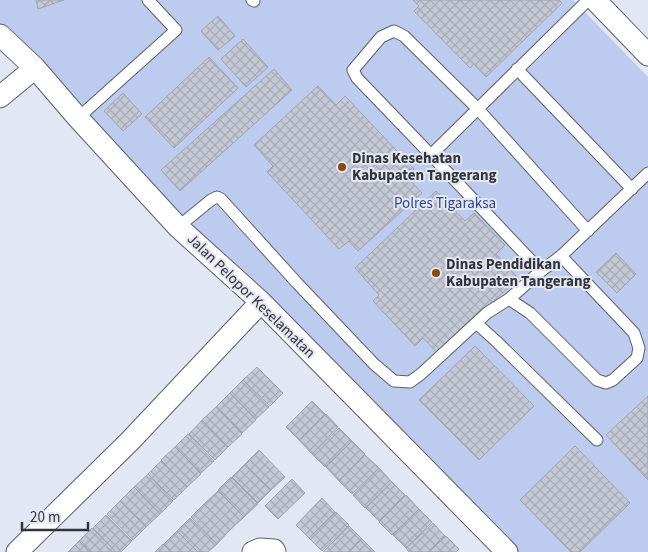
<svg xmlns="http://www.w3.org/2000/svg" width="648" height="552" font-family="'Source Sans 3',sans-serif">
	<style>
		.green { fill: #bdcbee }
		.building { fill: url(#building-cross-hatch); stroke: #a0a4b0 }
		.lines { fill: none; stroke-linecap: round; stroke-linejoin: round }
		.service-casing { stroke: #5c606a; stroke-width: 13 }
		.minor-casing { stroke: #5c606a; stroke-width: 23 }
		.service { stroke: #fff; stroke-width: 11 }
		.minor { stroke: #fff; stroke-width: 21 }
		.poi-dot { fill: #884b0b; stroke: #e3e7f3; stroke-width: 2 }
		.labels { text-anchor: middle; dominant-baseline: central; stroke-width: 4; stroke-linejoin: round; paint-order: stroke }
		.poi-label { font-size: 15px; font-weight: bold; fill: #333439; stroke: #e3e7f3; text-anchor: start }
		.park-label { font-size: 15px; fill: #344680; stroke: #e3e7f3 }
		.street-label { font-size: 15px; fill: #333439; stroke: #e3e7f3 }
	</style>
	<defs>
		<pattern id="building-cross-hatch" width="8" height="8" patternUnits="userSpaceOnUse" patternTransform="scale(1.25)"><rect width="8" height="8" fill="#c4c8d4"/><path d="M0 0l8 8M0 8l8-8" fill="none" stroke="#a9acb7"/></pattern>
	</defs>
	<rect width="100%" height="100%" fill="#e3e7f3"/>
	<!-- green -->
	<path class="green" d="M0,0h573l75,77v475h-144l-504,-513z"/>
	<!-- building -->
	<path class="building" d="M36,0h28l-26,9z
		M413,0h146l3,3 -76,74 -12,-13 -4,4 -56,-57 5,-5z
		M218,16l17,20 -17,14 -17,-19z
		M243,39l25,28 -22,20 -25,-28z
		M209,57l29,31 -64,60 -29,-31z
		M274,69l18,21 -112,101 -19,-21z
		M318,86l18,19 9,-9 69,73 -8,7 16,17 -64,58 -9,-10 -10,8 -72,-77 6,-6 -19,-21z
		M123,93l19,21 -19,17 -19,-20z
		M436,191l29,30 9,-8 31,32 -9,9 22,24 -80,76 -15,-16 -8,8 -42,-45 6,-6 -24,-27z
		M616,253l20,21 -19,19 -21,-21z
		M475,346l59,60 -55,54 -60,-60z
		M257,367l26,26 -13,13 -27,-26z
		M243,380l26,27 -13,12 -26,-26z
		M230,393l26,27 -14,13 -26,-26z
		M648,396v84l-42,-45z
		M312,401l13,13 -26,26 -13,-13z
		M216,407l26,27 -14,13 -26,-27z
		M326,414l12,13 -26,27 -13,-14z
		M202,420l26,27 -13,13 -26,-26z
		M339,428l13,13 -27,26 -13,-13z
		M188,434l26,27 -13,12 -26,-26z
		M352,441l13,13 -26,27 -13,-14z
		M575,446l55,57 -50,49h-9l-51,-52z
		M175,447l26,27 -14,13 -26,-27z
		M259,450l26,27 -14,13 -26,-26z
		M365,455l14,13 -27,26 -13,-13z
		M161,461l26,26 -13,13 -26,-26z
		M245,464l26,26 -13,13 -26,-26z
		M379,468l13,14 -27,26 -12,-13z
		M148,474l25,27 -13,13 -26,-27z
		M231,477l27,27 -14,13 -26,-27z
		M292,479l13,14 -27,26 -13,-13z
		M392,482l13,13 -26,26 -13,-13z
		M134,487l26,27 -14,13 -26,-26z
		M218,491l26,26 -14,13 -26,-26z
		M406,495l13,14 -27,26 -13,-13z
		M322,498l13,14 -26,26 -13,-13z
		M120,501l26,26 -13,13 -26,-26z
		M204,504l26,26 -13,14 -26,-27z
		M419,509l13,13 -26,26 -13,-13z
		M336,512l13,13 -27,26 -13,-13z
		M106,515l26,26 -11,11h-5l-23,-24z
		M190,518l27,26 -9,8h-10l-21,-21z
		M433,523l12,13 -16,16h-20l-3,-4z
		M349,526l13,13 -14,13h-25z
		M92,528l24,24h-26l-11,-11z
		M177,531l21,21h-27l-7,-8z
		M446,536l13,13 -3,3h-27z
		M362,539l13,13h-26z
		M79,541l10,11h-21z
		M163,544l8,8h-16z"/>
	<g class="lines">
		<!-- service casing -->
		<g class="service-casing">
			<path id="service" d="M252,0l2,1
				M517,69l115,120
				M78,118l98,-88 -28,-30
				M431,155l-74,-77 -4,-8 28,-33 13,-6 10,5 74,73 110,122
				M178,227l33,-27 6,-3 4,2 76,84 77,81 20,17 16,1 11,-8 66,-61 22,-14
				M561,256l73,77 5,15 -2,10 -24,22 -7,3 -9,-3 -67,-67 -21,-14 32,-28 20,-15 87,-83
				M541,271l-110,-116 157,-155
				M476,323l20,18 101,99"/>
		</g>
		<!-- minor casing -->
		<g class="minor-casing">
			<path id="minor" d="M595,0l53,55
				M0,35l35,33 43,50 100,109 83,75 246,250
				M0,97l35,-29
				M17,552l113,-111 131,-139
				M253,552l7,-3 14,1 1,2"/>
		</g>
		<!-- service -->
		<use href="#service" class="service"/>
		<!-- minor -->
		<use href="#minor" class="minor"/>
	</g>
	<!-- markers -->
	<g class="poi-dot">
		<circle cx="342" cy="167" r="5"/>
		<circle cx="436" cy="273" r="5"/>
	</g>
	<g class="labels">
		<!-- poi labels -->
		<g class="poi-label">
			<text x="352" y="158">Dinas Kesehatan<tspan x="352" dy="17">Kabupaten Tangerang</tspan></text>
			<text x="446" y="264">Dinas Pendidikan<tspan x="446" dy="17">Kabupaten Tangerang</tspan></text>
		</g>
		<!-- park labels -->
		<g class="park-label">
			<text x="445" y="203">Polres Tigaraksa</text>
		</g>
		<!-- street labels -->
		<g class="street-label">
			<text transform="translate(251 296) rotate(44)">Jalan Pelopor Keselamatan</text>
		</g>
	</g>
	<!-- scale -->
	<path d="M22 522v8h66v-8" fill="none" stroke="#333439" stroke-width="2.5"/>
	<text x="30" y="522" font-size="15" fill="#333439" stroke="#e3e7f3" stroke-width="4" paint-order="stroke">20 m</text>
</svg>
